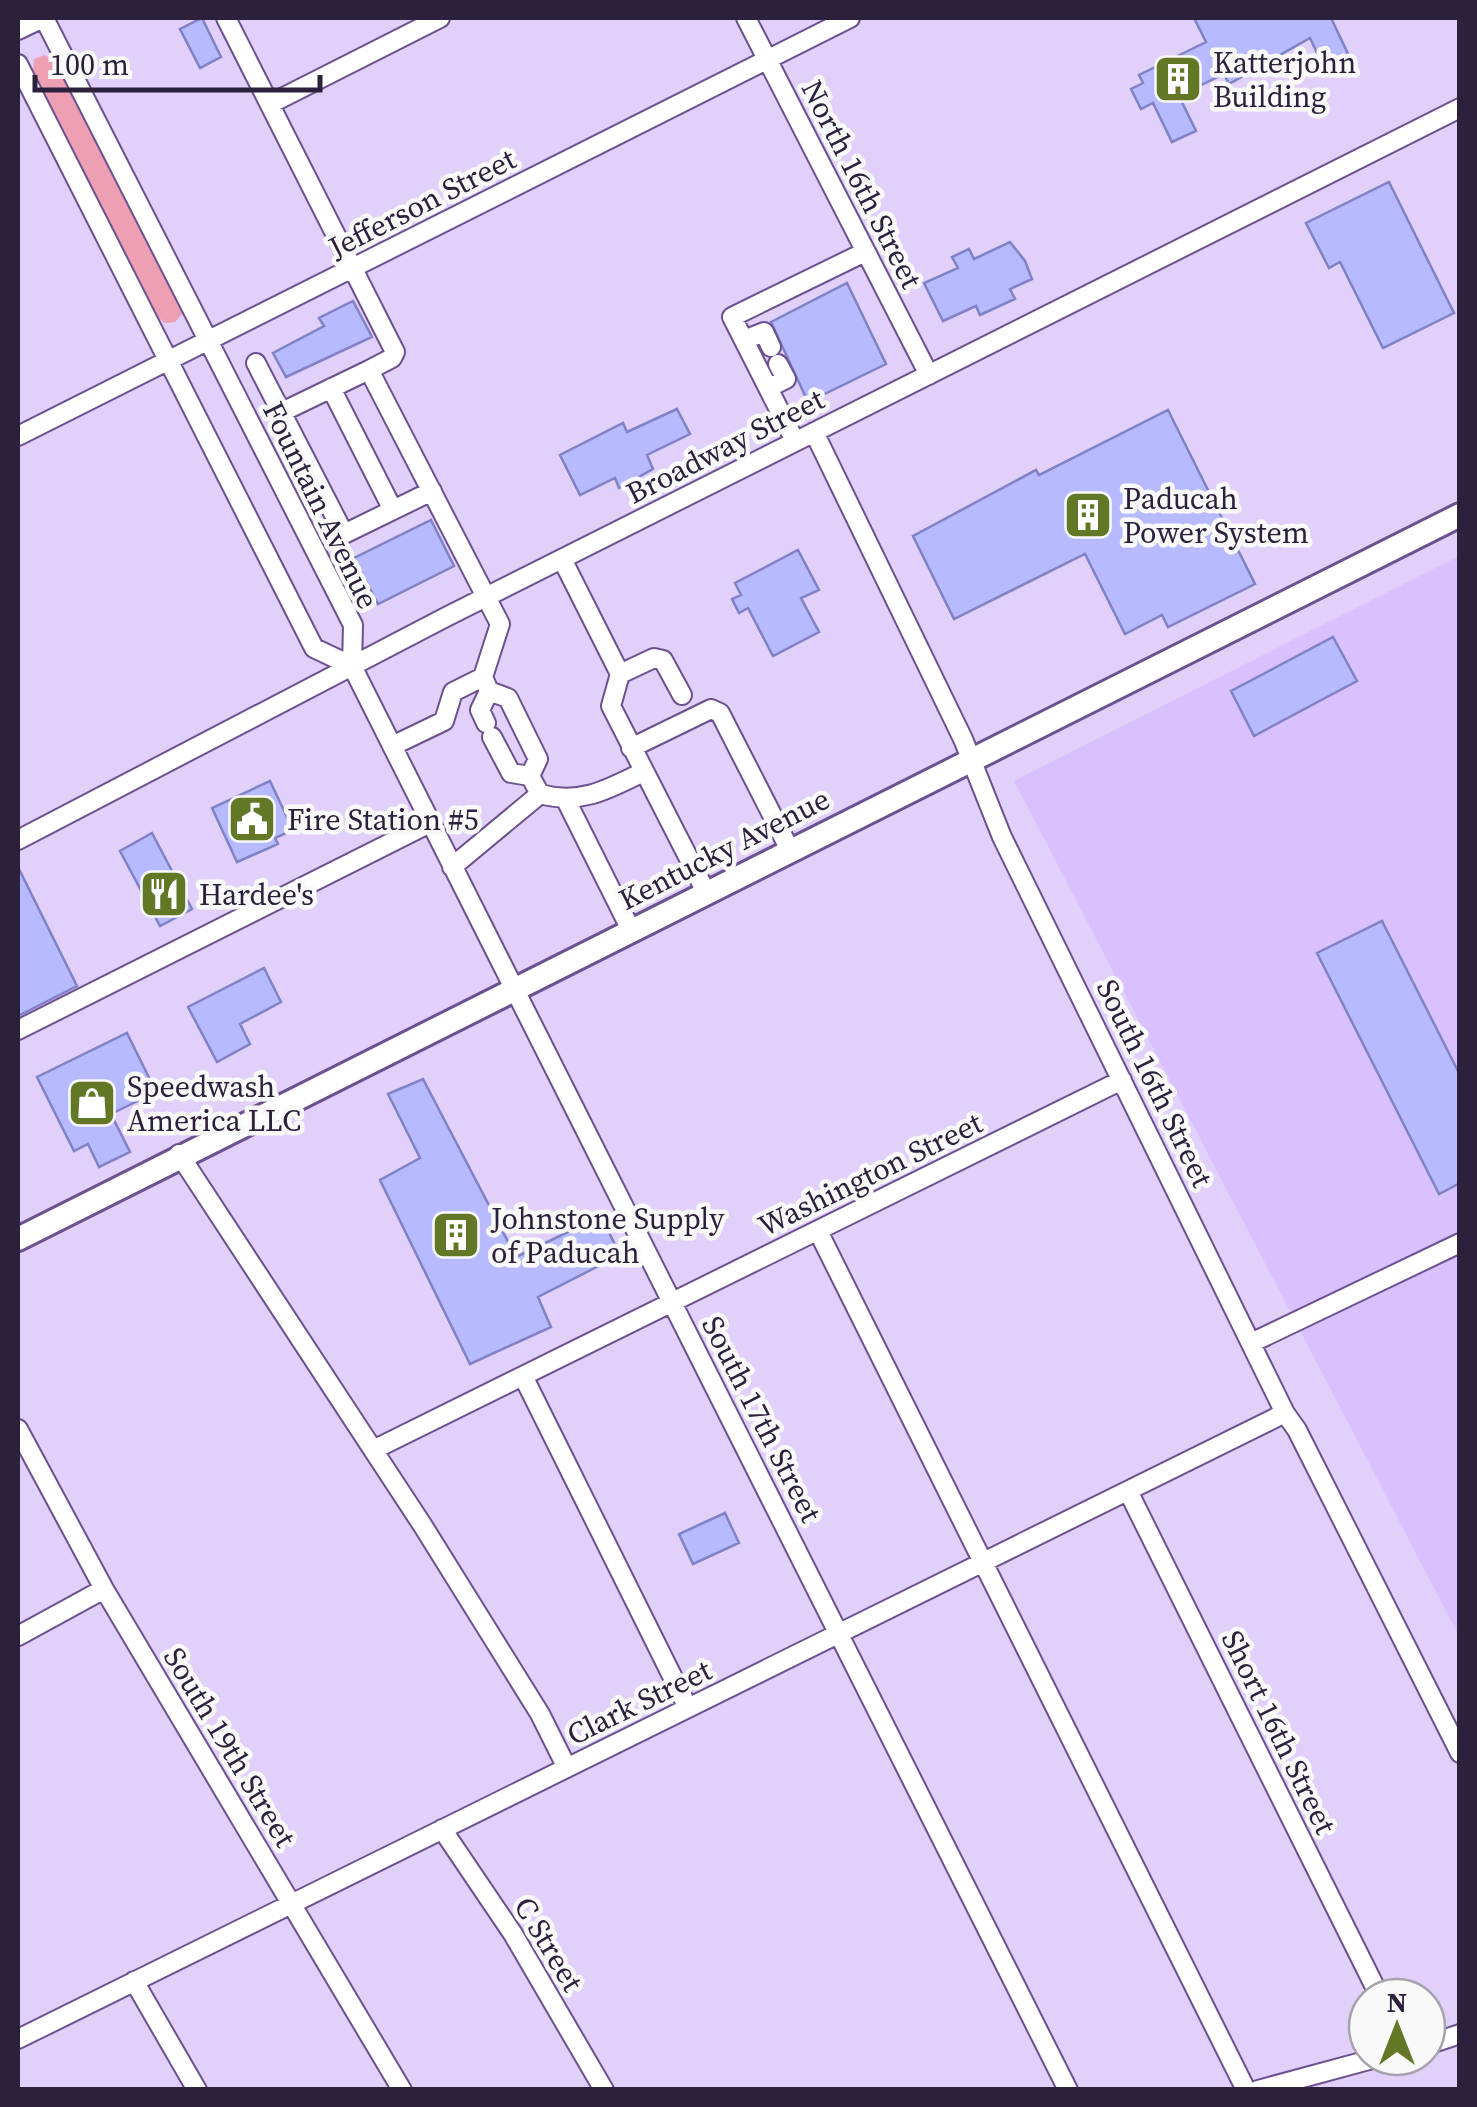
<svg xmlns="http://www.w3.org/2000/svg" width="1477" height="2107" font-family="'Source Serif 4',serif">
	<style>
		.built { fill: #d9c1ff }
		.green { fill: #ed9fb4 }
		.building { fill: #b7bafe; stroke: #8082c5; stroke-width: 2.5 }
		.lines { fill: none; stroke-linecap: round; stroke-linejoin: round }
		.minor-casing { stroke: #6b518f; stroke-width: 22 }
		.major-casing { stroke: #6b518f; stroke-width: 28 }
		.minor { stroke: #fff; stroke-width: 18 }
		.major { stroke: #fff; stroke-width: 22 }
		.labels { text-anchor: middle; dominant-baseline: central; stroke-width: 9; stroke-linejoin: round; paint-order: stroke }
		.poi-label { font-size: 30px; fill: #2c213c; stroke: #f9f9f9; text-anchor: start }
		.street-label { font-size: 30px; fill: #2c213c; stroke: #f9f9f9 }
	</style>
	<rect width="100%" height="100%" fill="#e0d0fa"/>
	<!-- built -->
	<path class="built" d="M1459,556v1080l-445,-855z"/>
	<!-- green -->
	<path class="green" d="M44,55l13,6 122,241 3,12 -7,8 -11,1 -6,-6 -125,-247 1,-11z"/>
	<!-- building -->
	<path class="building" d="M202,18l19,39 -21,11 -20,-39z
		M1194,18h137l19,40 -25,12 -15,-32 -81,46 -5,-10 -45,22 17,35 -24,11 -19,-39 -12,6 -10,-20 12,-6 -4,-8 67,-33z
		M1389,182l65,131 -71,35 -43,-86 -11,6 -23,-45z
		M1010,242l15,19 7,18 -22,10 5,10 -35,16 -4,-9 -33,15 -19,-38 34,-15 -6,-11 17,-8 5,10z
		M847,283l39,81 -78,38 -37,-80z
		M353,301l19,36 -86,40 -13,-24 51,-27 -5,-8z
		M677,409l13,25 -43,21 6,14 -34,19 -4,-10 -35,17 -20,-40 63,-32 4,9z
		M1168,410l87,174 -87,43 -6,-12 -37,19 -40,-80 -131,65 -41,-83 123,-66 3,5z
		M431,520l23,46 -76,38 -24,-46z
		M798,550l21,40 -18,8 18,34 -46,24 -25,-48 -9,5 -7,-14 9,-4 -6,-12z
		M1333,637l24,44 -103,55 -23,-45z
		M270,781l23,49 -18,8 3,6 -41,18 -25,-54z
		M152,833l40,76 -32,17 -40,-75z
		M18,867l59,119 -59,30z
		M1382,921l78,154v108l-21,11 -122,-241z
		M264,968l17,34 -41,22 10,20 -33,18 -29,-55z
		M127,1033l29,59 -45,22 19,38 -31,15 -11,-23 -14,7 -37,-74z
		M423,1079l93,178 85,-41 19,39 -82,42 13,30 -81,37 -90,-184 40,-22 -32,-64z
		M725,1513l14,30 -46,21 -14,-30z"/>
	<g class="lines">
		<!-- minor casing -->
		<g class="minor-casing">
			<path id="minor" d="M44,18l309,607 -1,41 716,1424
				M226,18l169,334 -3,6 -23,12
				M746,18l183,357
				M18,30l25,-12
				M18,64l296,584 38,18
				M270,104l170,-86
				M744,340l20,-8 7,15
				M256,363l88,171 88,-43
				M331,388l62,122
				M768,388l18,-9 -8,-15
				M282,412l87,-42 131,254 -17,53 -30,15 -9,29 -52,25
				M814,432l149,307 39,98 283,576 12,17 163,323
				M18,436l832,-418
				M795,441l-63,-124 133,-65
				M562,559l58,115 -9,32 95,186
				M620,674l34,-16 9,2 19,35
				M483,677l6,14 19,7 30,61 -8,17
				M486,723l-6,-13 9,-19
				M492,737l19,36 19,3
				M631,748l80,-39 9,4 70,137
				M530,776l10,18c40,11 67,-4 103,-22
				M567,802l64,128
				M18,840l428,-223 1014,-509
				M452,867l88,-73
				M18,1030l412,-207
				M179,1154l244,372 117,188 27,54
				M818,1231l428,859
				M1251,1343l209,-100
				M523,1376l165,332
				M18,1429l86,160 298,501
				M373,1450l749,-370
				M1128,1491l252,506
				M18,1636l86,-47
				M442,1829l71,105 91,156
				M134,1981l63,109
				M18,2039l1267,-626
				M1427,2045l33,-11
				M1258,2090l122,-33"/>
		</g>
		<!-- major casing -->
		<g class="major-casing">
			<path id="major" d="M18,1239l1442,-724"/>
		</g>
		<!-- minor -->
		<use href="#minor" class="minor"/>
		<!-- major -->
		<use href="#major" class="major"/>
	</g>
	<!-- icons -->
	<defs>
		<g id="building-square" transform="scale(2.5)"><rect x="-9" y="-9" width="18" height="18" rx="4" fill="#637827" stroke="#f9f9f9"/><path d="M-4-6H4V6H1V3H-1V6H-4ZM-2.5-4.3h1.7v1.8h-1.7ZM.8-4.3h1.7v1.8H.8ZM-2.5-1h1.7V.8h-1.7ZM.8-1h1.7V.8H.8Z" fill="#fff"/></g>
		<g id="civic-square" transform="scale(2.5)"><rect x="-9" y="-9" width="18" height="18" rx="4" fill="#637827" stroke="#f9f9f9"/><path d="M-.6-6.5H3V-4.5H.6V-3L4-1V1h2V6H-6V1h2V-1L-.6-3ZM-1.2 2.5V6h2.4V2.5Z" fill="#fff"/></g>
		<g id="restaurant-square" transform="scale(2.5)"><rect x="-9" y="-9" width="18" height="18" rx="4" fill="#637827" stroke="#f9f9f9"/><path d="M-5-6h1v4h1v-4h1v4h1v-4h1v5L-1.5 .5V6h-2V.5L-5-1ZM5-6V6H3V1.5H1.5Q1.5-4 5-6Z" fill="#fff"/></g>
		<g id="shop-square" transform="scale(2.5)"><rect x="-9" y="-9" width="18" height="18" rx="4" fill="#637827" stroke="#f9f9f9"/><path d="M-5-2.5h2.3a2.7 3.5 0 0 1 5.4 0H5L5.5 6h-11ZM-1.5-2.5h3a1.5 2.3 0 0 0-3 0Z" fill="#fff"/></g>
	</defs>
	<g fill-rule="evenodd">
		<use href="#building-square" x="1178" y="79"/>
		<use href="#building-square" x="1088" y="515"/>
		<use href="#civic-square" x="252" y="819"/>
		<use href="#restaurant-square" x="164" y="894"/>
		<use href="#shop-square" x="92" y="1103"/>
		<use href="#building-square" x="456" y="1235"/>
	</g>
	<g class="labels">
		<!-- poi labels -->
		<g class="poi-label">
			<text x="1213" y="62">Katterjohn<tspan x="1213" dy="34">Building</tspan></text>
			<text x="1123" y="498">Paducah<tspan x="1123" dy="34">Power System</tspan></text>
			<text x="287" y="819">Fire Station #5</text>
			<text x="199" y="894">Hardee's</text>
			<text x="127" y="1086">Speedwash<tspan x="127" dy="34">America LLC</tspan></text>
			<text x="491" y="1218">Johnstone Supply<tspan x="491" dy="34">of Paducah</tspan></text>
		</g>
		<!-- street labels -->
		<g class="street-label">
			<text transform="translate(862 184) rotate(63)">North 16th Street</text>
			<text transform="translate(422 203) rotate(-27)">Jefferson Street</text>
			<text transform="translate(725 446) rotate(-27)">Broadway Street</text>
			<text transform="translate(321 505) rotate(64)">Fountain Avenue</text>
			<text transform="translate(724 849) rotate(-27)">Kentucky Avenue</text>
			<text transform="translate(1155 1083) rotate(64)">South 16th Street</text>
			<text transform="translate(870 1174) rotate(-26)">Washington Street</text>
			<text transform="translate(762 1419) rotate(63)">South 17th Street</text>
			<text transform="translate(639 1702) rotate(-26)">Clark Street</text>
			<text transform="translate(1279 1732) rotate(64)">Short 16th Street</text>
			<text transform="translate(230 1747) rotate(59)">South 19th Street</text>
			<text transform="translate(549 1944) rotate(59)">C Street</text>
		</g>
	</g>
	<!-- border -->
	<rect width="1477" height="2107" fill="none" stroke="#2c213c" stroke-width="40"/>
	<!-- north arrow -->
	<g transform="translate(1397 2027)"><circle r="48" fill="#f9f9f9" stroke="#a7a3ad" stroke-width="2.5"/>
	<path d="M0-8L18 38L0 25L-18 38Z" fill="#637827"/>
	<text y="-15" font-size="28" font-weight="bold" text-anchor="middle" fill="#2c213c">N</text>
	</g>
	<!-- scale -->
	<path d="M35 75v15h285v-15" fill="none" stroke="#2c213c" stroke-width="5"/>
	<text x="50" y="75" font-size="30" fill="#2c213c" stroke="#f9f9f9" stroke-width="8" paint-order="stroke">100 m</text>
</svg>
